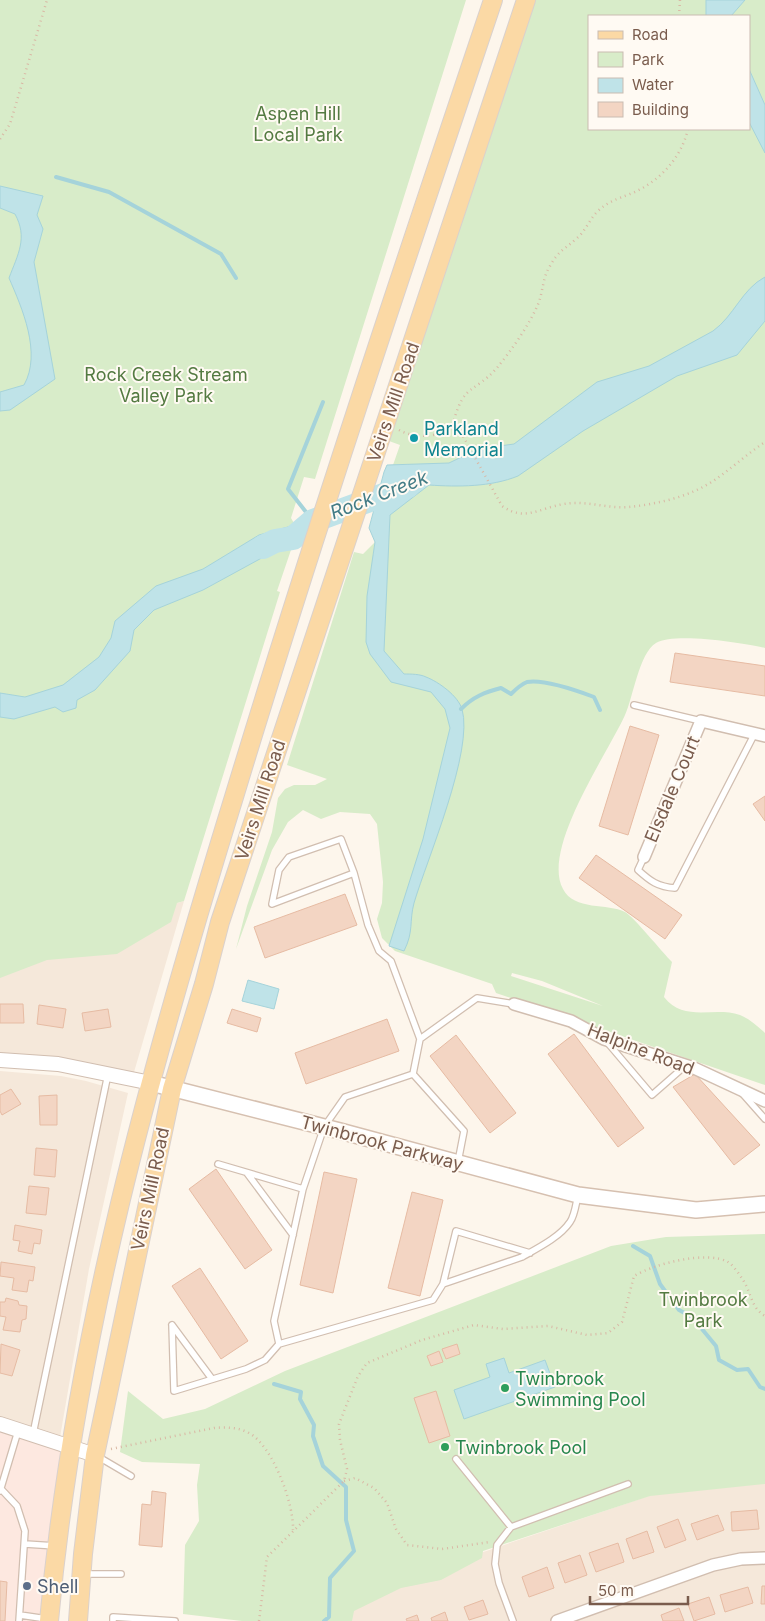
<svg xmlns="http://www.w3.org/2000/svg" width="765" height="1621" font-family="Inter,sans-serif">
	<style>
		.residential { fill: #f5e8da }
		.commercial { fill: #fde8e0 }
		.green { fill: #d8ecc9; fill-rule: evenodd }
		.water { fill: #bfe3e8; stroke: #a5d3da }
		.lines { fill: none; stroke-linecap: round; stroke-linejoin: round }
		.stream { stroke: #a5d3da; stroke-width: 4 }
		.river { stroke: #bfe3e8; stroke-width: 24 }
		.building { fill: #f3d5c3; stroke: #e6bba3 }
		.service-casing { stroke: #d1beb0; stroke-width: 8 }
		.minor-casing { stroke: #d1beb0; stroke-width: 14 }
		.tertiary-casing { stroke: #d1beb0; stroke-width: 16 }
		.secondary-casing { stroke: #d6c0b0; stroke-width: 18 }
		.primary-casing { stroke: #dad1cd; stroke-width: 20 }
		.path { stroke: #d9b8a5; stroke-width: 2.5; stroke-dasharray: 1 4; stroke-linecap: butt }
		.service { stroke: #fff; stroke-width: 5.5 }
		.minor { stroke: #fff; stroke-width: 11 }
		.tertiary { stroke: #fff; stroke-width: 14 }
		.secondary { stroke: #fff; stroke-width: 15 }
		.primary { stroke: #fbd9a5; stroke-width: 18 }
		.culture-dot { fill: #0f9aa8; stroke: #fffaf3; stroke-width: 2 }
		.leisure-dot { fill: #2e9e5b; stroke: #fffaf3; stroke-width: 2 }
		.service-dot { fill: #5c6f8a; stroke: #fffaf3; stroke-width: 2 }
		.labels { text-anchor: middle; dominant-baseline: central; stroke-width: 4; stroke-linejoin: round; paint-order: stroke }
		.park-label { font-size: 18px; fill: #537a41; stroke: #fffaf3 }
		.street-label { font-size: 18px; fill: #7a5c4d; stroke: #fffaf3 }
		.culture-label { font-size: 18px; fill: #0d838f; stroke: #fffaf3; text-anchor: start }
		.leisure-label { font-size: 18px; fill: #27864d; stroke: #fffaf3; text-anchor: start }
		.service-label { font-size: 18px; fill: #4e5e75; stroke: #fffaf3; text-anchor: start }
		.water-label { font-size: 19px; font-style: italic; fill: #437c86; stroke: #fffaf3 }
	</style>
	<rect width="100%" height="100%" fill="#fdf6ec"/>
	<!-- residential -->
	<path class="residential" d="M184,901l-52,178 -132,-19v-106z
		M0,1071l61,5 25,5 42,12 -39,176 -30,174 -59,-19z
		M699,1479l66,2v140h-414l5,-26z"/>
	<!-- commercial -->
	<path class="commercial" d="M0,1424l71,23 -22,174h-49z"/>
	<!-- green -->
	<path class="green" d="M0,0h466l-151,479 -11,-2 -13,41 4,7 -7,2 -7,23 11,-3 -15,44 3,1 -96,309 -7,2 -6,19 -54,32 -70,6 -47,18z
		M530,0h235v648c-22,-5 -90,-16 -109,-5 -17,10 -23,55 -31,72 -17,38 -84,134 -62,174 11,22 45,14 62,23 9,5 37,40 47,50l-8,35c20,26 50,9 76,18 10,4 17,11 25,18v52l-269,-92 -4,-9 -97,-33 -13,-13 -5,-19 5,-16 1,-21 -6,-58 -7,-10 -30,-2 -19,7 -18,-9 -15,12 -16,28 -36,99 11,-43 25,-74 6,-34 7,-9 9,-4h21l12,-6 -40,-14 67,-213 9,2 12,-12 -2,15 16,-35 1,-7 18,-51 -15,1 7,-20 -11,-4zM589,16h160v113h-160zM512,973l30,8 61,25 -92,-30z
		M765,1234v250l-115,12 -167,55 -1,7 -41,22 -40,8 -47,23 -2,10h-110l-59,-7 2,-69 14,-24 -2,-36 3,-21 -58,-2 -22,-10 8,-61 35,28 42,-10 80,-38 326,-125 55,-9z"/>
	<!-- water -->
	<path class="water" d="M706,0h39l-14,16h-25z
		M749,69l16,36v48l-16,-31z
		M0,186l43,10 -6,19 6,14 -9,33 21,117 -45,31 -10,1v-19l24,-7c18,-32 -2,-77 -15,-107 9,-24 19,-40 6,-64l-15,-6z
		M765,277v44l-28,34 -60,21 -94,55 -65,45c-27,11 -60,11 -89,9l-39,30 -6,136 20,23c7,0 16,0 22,3 13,5 32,19 36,32 12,42 -35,150 -48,194 -5,19 0,28 -10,48l-15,-5 34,-107 27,-111 -5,-19 -14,-17 -40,-10 -21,-28 -4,-12 1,-46 8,-54 -6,-14 15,-56 3,-7 62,-2 29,-14 36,-5 83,-62 52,-16 64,-35c21,-15 29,-42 52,-54z
		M295,525l-3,22 -23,7 -66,36 -49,20 -20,20 -4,21 -35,39 -18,10 -1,8 -13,4 -8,-5 -41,12 -14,-2v-24l25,4 38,-12 36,-28 12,-19 4,-17 41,-35 47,-17 56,-34z
		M248,980l31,9 -5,20 -32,-8z
		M504,1358l5,15 36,-13 10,27 -91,32 -10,-29 36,-13 -4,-13z"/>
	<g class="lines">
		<!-- stream -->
		<path class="stream" d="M56,177l53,15 112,62 15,24
			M313,521l-25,-32 35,-87
			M461,709c12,-12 24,-17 40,-21l10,6c4,-4 11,-10 16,-12 18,-3 51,9 67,15l6,13
			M633,1246l17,10 10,28 19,26 13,7 24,29 3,14 18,10 11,-1 12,18 5,2
			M274,1384l27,8 -1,7 14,26 -1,11 10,30 23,21v33l8,31 -24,27 -1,39 -5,4"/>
		<!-- river -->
		<path class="river" d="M263,547l12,-6 18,-3 20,-17 95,-35"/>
	</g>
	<!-- building -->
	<path class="building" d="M675,653l90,13v30l-95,-14z
		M630,726l29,9 -31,100 -29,-9z
		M765,796v25l-12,-17z
		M596,855l86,60 -17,24 -86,-61z
		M345,894l12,31 -92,33 -11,-31z
		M0,1004h23l1,19h-24z
		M39,1005l27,4 -3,19 -26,-4z
		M108,1009l3,18 -26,4 -3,-18z
		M232,1009l29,9 -4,14 -30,-9z
		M387,1019l12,32 -93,33 -11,-31z
		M574,1034l70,94 -26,19 -70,-93z
		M456,1035l60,78 -26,20 -60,-77z
		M695,1074l65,71 -26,20 -61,-78z
		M11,1089l10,15 -19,11 -2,-4v-16z
		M57,1095v30h-17l-1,-29z
		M36,1148l21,2 -2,27 -21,-2z
		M216,1169l56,81 -27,19 -56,-80z
		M324,1172l33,7 -24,114 -33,-8z
		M29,1186l20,2 -3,27 -20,-2z
		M412,1192l31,8 -23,96 -32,-8z
		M15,1225l27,5 -2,14 -6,-1 -2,11 -14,-3 2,-10 -7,-1z
		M1,1262l34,5 -2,14 -4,-1 -2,12 -15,-2 2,-12 -14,-2z
		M200,1268l48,73 -27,18 -49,-73z
		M6,1298l12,3 1,4 8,1 -1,13 -4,1 -2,12 -17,-2 3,-13 -6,-1v-14h5z
		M1,1344l19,6 -8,26 -12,-3z
		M457,1344l3,10 -14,5 -4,-10z
		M439,1351l4,11 -12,4 -4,-10z
		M436,1391l14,45 -21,7 -15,-45z
		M152,1491l14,2 -4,54 -23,-2 3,-41 9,1z
		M757,1510l2,19 -27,2 -1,-19z
		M718,1515l6,15 -27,10 -6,-16z
		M678,1519l8,21 -21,8 -8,-21z
		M647,1531l7,21 -21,7 -7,-20z
		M618,1543l6,19 -28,10 -7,-19z
		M580,1555l7,20 -22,8 -7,-20z
		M547,1567l7,21 -25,9 -7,-20z
		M0,1581l7,1 -2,39h-5z
		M762,1586h3v18h-4z
		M748,1587l5,16 -28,9 -5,-17z
		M709,1597l6,17 -21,7 -6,-17z
		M483,1600l5,14 -19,6 -5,-13z
		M679,1608l5,13h-21l-2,-6z
		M445,1612l3,9h-16l-1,-3z
		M417,1615l2,6h-12l-1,-2z"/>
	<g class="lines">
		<!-- service casing -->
		<g class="service-casing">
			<path id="service" d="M634,705l67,16
				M644,857l-6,13c12,11 20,17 37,18l80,-155
				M354,873l-13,-34 -52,18 -10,13 -7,34 82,-31 14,52 11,26 12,10 29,78 -7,35
				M420,1039l57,-41 37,6
				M607,1042l45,53 33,-29
				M742,1093l23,26
				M218,1164l85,25 -29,132 5,23 154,-44 10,-16
				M247,1173l46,62
				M303,1189l21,-62 21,-30 68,-23 51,57 -6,31
				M530,1253l-74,-22 -13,53 79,-27c16,-9 38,-20 48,-35 5,-7 6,-19 8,-27
				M172,1325l2,66 72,-22 19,-9 14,-16
				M172,1325l40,54
				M33,1434l75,-360
				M97,1456l34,20
				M456,1459l55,68
				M1,1489l16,17 8,25 -6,90
				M0,1491l18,-60
				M25,1544l31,2
				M83,1574h38
				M20,1615l27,4
				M113,1621v-4l62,4
				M513,1621l-14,-38 -4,-19 2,-19 14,-18 117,-43"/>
		</g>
		<!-- minor casing -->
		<g class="minor-casing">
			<path id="minor" d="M644,857l57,-136 64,15
				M514,1004l57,17 33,18 90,29 71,33
				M557,1621l156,-56 28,-6 24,-1"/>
		</g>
		<!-- tertiary casing -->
		<g class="tertiary-casing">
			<path id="tertiary" d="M0,1060l58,4 93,19
				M0,1424l95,31"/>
		</g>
		<!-- secondary casing -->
		<g class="secondary-casing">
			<path id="secondary" d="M151,1083l189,48 238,64 118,15 69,-6"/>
		</g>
		<!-- primary casing -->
		<g class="primary-casing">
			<path id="primary" d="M49,1621c25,-281 102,-555 185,-824 81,-267 170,-532 259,-797
				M78,1621l5,-67 12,-99 77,-366 32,-105 16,-62 306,-922"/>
		</g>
		<!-- path -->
		<path class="path" d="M679,16l1,-16
			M688,129c-7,30 -30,54 -58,65 -13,5 -23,8 -33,18 -8,8 -12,20 -21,27 -11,10 -18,12 -26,27 -7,11 -7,24 -11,36 -9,22 -28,49 -43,67 -22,24 -32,15 -42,51l48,86c23,16 37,2 62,-2 21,-4 44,5 65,3 28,-3 60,-10 84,-26 18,-12 34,-27 52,-39
			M0,139l10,-15 37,-124
			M399,430c18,10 40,5 59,-1
			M111,1449l103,-21c12,-1 24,-1 35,5 24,13 45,71 44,97
			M344,1481l11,-3 19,10 13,15 9,26 11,16 35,4 48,-7
			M259,1621l8,-64 77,-76 3,-12 -7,-29 -1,-16 19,-48 9,-13 55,-23 52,-15 29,4 45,-3 39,9 21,-2 14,-11 12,-46c20,-12 73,-26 94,-14 6,4 11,12 15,18 8,12 8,28 22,36"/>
		<!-- service -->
		<use href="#service" class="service"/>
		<!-- minor -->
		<use href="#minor" class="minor"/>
		<!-- tertiary -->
		<use href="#tertiary" class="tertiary"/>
		<!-- secondary -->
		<use href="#secondary" class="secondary"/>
		<!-- primary -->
		<use href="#primary" class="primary"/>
	</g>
	<!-- markers -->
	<circle class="culture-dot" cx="414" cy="438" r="5"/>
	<g class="leisure-dot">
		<circle cx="505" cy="1388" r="5"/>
		<circle cx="445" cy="1447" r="5"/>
	</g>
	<circle class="service-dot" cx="27" cy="1586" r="5"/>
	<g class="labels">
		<!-- park labels -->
		<g class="park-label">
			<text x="298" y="113">Aspen Hill<tspan x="298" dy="21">Local Park</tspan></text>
			<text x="166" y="374">Rock Creek Stream<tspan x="166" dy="21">Valley Park</tspan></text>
			<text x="703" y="1299">Twinbrook<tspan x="703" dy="21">Park</tspan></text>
		</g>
		<!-- street labels -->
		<g class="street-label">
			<text transform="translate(393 402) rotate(-71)">Veirs Mill Road</text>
			<text transform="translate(672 789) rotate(-67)">Elsdale Court</text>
			<text transform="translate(260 800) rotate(-72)">Veirs Mill Road</text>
			<text transform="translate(641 1049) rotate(21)">Halpine Road</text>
			<text transform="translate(382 1143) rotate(15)">Twinbrook Parkway</text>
			<text transform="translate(150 1189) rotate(-78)">Veirs Mill Road</text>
		</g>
		<!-- culture labels -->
		<g class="culture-label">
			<text x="424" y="428">Parkland<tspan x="424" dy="21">Memorial</tspan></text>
		</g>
		<!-- leisure labels -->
		<g class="leisure-label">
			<text x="515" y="1378">Twinbrook<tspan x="515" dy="21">Swimming Pool</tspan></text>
			<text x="455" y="1447">Twinbrook Pool</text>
		</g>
		<!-- service labels -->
		<g class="service-label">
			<text x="37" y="1586">Shell</text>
		</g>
		<!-- water labels -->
		<g class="water-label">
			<text transform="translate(379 495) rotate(-21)">Rock Creek</text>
		</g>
	</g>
	<!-- legend -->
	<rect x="588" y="15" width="162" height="115" fill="#fffaf3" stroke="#cabbb1"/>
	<rect x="598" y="31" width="25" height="8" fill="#fbd9a5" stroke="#cabbb1"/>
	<text x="632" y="40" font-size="15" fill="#7a5c4d">Road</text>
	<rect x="598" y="52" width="25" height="15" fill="#d8ecc9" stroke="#cabbb1"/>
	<text x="632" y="65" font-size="15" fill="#7a5c4d">Park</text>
	<rect x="598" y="78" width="25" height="15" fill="#bfe3e8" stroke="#cabbb1"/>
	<text x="632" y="90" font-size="15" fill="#7a5c4d">Water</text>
	<rect x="598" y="102" width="25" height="15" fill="#f3d5c3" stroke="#cabbb1"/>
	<text x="632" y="115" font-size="15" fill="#7a5c4d">Building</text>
	<!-- scale -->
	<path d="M590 1596v8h98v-8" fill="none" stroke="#7a5c4d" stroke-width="2.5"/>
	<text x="598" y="1596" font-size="15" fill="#7a5c4d" stroke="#fffaf3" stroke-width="4" paint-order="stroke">50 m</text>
</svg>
